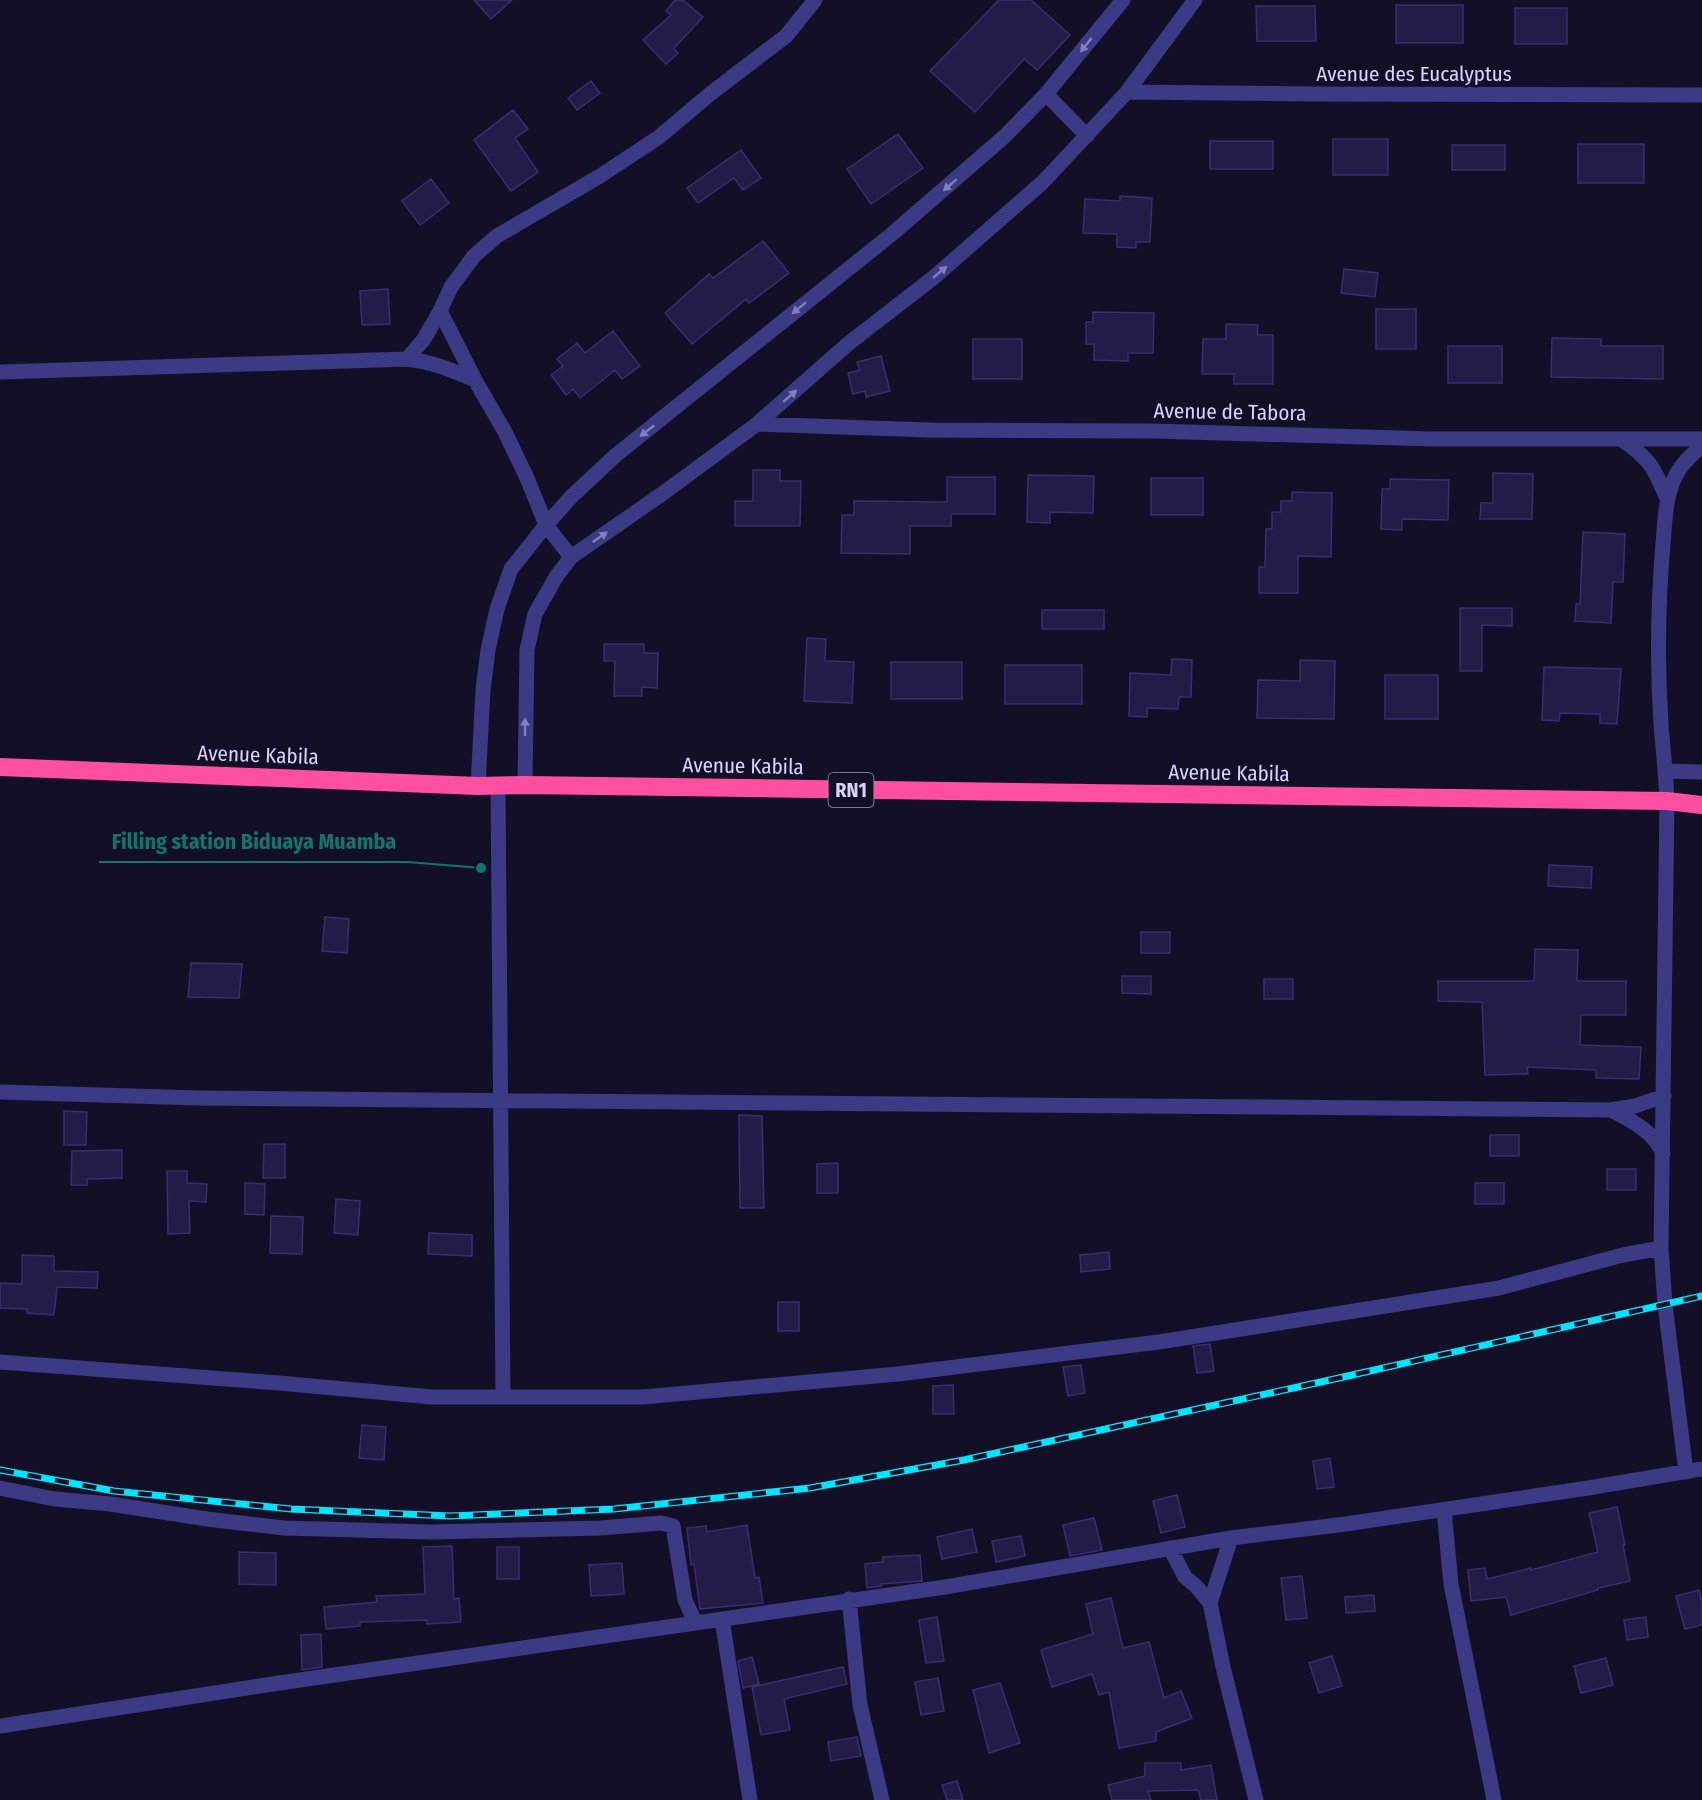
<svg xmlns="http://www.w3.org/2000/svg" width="1702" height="1800" font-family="'Fira Sans Condensed',sans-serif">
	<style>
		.building { fill: #241b47; stroke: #3b2d73; stroke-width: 1.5 }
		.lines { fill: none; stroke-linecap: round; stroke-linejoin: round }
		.street { stroke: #3d3a85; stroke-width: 15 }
		.highway { stroke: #ff4fa3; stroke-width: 18 }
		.rail-casing { stroke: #00e5ff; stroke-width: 7 }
		.rail { stroke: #130f26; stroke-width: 4.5; stroke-dasharray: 14; stroke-linecap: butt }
		.oneway { fill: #837fbc }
		.labels { text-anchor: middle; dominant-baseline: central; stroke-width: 5; stroke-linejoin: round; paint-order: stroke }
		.shield { fill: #130f26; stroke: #9e99be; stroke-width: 1.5 }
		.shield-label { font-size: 20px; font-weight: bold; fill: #d9d4ff }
		.street-label { font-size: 21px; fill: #d9d4ff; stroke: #130f26 }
		.leader { fill: none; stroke: #0f766e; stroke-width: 2 }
		.callout-dot { fill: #0f766e; stroke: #130f26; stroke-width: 2 }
		.callout-label { font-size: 22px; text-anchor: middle; font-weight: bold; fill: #0f766e; stroke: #130f26; stroke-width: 5; stroke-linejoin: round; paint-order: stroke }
	</style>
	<rect width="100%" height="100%" fill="#130f26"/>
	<!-- building -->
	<path class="building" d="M474,0h38l-21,19z
		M675,0h8l20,17 -29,31 4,5 -12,11 -23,-24 28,-25 -5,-4z
		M999,0h32l39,35 -33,35 -13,-11 -49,53 -45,-41z
		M1396,5h67v38h-67z
		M1256,6h59l1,35h-59z
		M1515,8h52v36h-52z
		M591,81l9,12 -23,17 -9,-12z
		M513,110l15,19 -13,9 23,34 -27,19 -37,-51z
		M898,134l25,34 -52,36 -24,-35z
		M1333,139h55v36h-55z
		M1210,141h63v28h-63z
		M1578,144h66v39h-66z
		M1452,145h53v25h-53z
		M741,150l20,28 -18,12 -9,-12 -36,25 -11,-15z
		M431,179l18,24 -29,22 -18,-24z
		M1120,196l32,2 -2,44h-14v6l-19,-1v-13l-34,-1 2,-34 35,2z
		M763,241l26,32 -40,30 -3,-4 -54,45 -27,-31 44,-39 4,4z
		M1344,269l34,4 -3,24 -34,-4z
		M388,289l2,35 -28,1 -2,-34z
		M1376,309h40v40h-40z
		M1093,312l61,1 -1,40h-25v8l-34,-1v-16h-8v-22h7z
		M1226,324l32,1 -1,10h16v49h-39v-10h-32l1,-35h23z
		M613,331l27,35 -18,13 -7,-9 -35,28 -7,-9 -7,6 -15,-20 12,-9 -6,-7 20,-16 8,10z
		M1552,338l49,1v7h62v33l-112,-2z
		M973,339h49v40h-49z
		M1448,346h54v37h-54z
		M881,356l9,35 -24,6 -1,-6 -12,3 -5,-21 12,-3 -3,-8z
		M753,470h27v11h21l-1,45h-65v-25h18z
		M1493,473l40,1 -1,45h-52l1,-16h12z
		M1028,475l66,1 -1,37 -43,-1v11l-23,-1z
		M947,477h48v37h-44v12h-41v28l-69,-1 1,-38h12v-14l93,1z
		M1151,478h52v37h-52z
		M1390,479l59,1 -1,40 -46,-1v11l-21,-1 1,-40h8z
		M1292,492l40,1 -1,64 -33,-1v37h-39v-26h6l1,-38h6v-17h9v-11h11z
		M1583,532l42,2 -2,48h-10l-2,41 -36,-2 1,-17h4z
		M1460,608h52v18l-30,-1v46h-22z
		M1042,610h62v19h-62z
		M807,638l19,1 -1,22 29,1 -2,41 -48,-2z
		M604,644h40v9h14l-1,35 -15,-1v9h-28l1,-35h-11z
		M1172,659l20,1 -1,37h-12l-1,12 -31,-1v9l-18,-1 1,-43 41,2z
		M1300,660l35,1 -1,58 -77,-1 1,-38 42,1z
		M891,662h71v37h-71z
		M1005,665h77v39h-77z
		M1544,667l77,2 -4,55 -17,-1v-9l-40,-1 -1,8 -17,-1z
		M1385,675h53v44h-53z
		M1549,865l43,2 -1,21 -43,-2z
		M325,917l24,2 -2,34 -25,-2z
		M1141,932h29v21h-29z
		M1535,949l43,1 -1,31h49v34h-45l-1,30 61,2 -2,32 -43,-1v-8l-69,-3 1,7 -43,1 -3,-73 -44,-1v-20h96z
		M191,963l51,1 -3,34 -51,-1z
		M1122,976h29v18l-29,-1z
		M1264,979h29v20h-29z
		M64,1111l23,1 -1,33h-22z
		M739,1115l23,1 2,92h-24z
		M1490,1135h29v21h-29z
		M264,1144h21v34h-22z
		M122,1150v28l-35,1v6h-16l1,-34z
		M838,1163v30h-21v-29z
		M1607,1169h29v21h-29z
		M167,1171h20v12l20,1 -1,18 -17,-1 1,32 -22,1z
		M245,1183l20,1 -1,31 -19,-1z
		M1475,1183h29v21h-29z
		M336,1199l24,2 -2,34 -24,-2z
		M271,1216l32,1 -1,37 -32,-1z
		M429,1233l43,2v21l-44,-2z
		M1109,1252l1,17 -29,3 -1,-17z
		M22,1255l32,1v15l44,1 -1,16 -40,-1 -3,28 -27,-2v-4l-27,-1v-25l22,1z
		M778,1302h21v29h-21z
		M1210,1344l4,27 -17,2 -4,-27z
		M1081,1365l4,28 -17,3 -5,-29z
		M953,1385l1,29h-21v-28z
		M362,1425l24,2 -2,33 -25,-2z
		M1330,1458l4,29 -17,2 -4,-28z
		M1177,1495l8,32 -24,6 -8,-32z
		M1617,1507l8,38h-2l7,36 -32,7v2l-87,25 -5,-18 -35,4 -3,-31 17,-2 2,11 44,-11v2l67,-18 -9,-39z
		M1094,1518l8,32 -32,6 -7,-31z
		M747,1525l8,53 4,-1 4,26 -63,6 -6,-45 -3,1 -4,-37 19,-2 1,6z
		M972,1529l5,23 -35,7 -5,-22z
		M1021,1536l4,20 -29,6 -4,-21z
		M452,1546l2,53 5,-1 2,24 -34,2v-4l-67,2v4l-34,3 -2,-22 53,-5 -1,-6 49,-2 -2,-47z
		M497,1547h22v32h-22z
		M239,1552l37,1v32l-37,-1z
		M920,1555l2,26 -41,3v2l-14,2 -2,-24 18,-2v-5z
		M622,1563l2,31 -33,2 -2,-31z
		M1302,1576l5,42 -21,2 -5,-42z
		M1699,1590l3,12v23l-17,4 -9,-33z
		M1374,1595l1,16 -29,2 -1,-16z
		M1111,1598l12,50 26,-6 15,56 17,-7 11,27 -36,14v9l-37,7 -10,-56 -10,3 -7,-21 -40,13 -11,-37 52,-16 -7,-30z
		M937,1617l7,44 -18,2 -7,-43z
		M1646,1617l2,20 -21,3 -3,-20z
		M321,1634l1,33 -20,3 -1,-35z
		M1332,1656l10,30 -23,7 -10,-30z
		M752,1657l7,27 -16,4 -5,-27z
		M1606,1658l7,27 -32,8 -7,-27z
		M843,1667l4,17 -63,15 6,31 -29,5 -9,-48z
		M938,1678l6,33 -23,4 -6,-33z
		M1000,1683l20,60 -31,10 -16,-63z
		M857,1737l4,19 -30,5 -3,-19z
		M1145,1763h36v7l30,-5 6,35h-16l-3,-10 -50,1 3,9h-39l-4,-15 37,-9z
		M957,1781l6,19h-16l-5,-15z"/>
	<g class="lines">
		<!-- street -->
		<path class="street" d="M1127,92l180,2 395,1
			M1046,94l41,42
			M407,359l17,-20 16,-28
			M0,372l407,-13c25,3 45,11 68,21
			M757,424l172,6 224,1 280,8h269
			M1621,439c29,20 33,28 46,60
			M571,557l-25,-32 -19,-47 -22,-46 -30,-52 -35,-69 11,-24 23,-31 23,-20 103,-60 59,-39 51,-43 76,-58 29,-36
			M1666,771l36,1
			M525,785l2,-135 8,-36 21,-37 15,-20 91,-63 95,-70 92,-81 84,-65 110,-96 84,-90 68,-92
			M478,786l5,-96 5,-40 9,-41 14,-40 35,-44 25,-28 45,-42 276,-221 113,-98 41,-42 77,-94
			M498,786l5,611
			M0,1092l199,6 1412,12 24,-4 29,-10
			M1611,1110c20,10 43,22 52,43
			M0,1362l279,21 153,14h211l255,-23 261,-32 340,-54 124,-33 38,-7
			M1686,1472l-21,-167 -4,-57 6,-447c-1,-26 -4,-51 -6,-77 -4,-59 -3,-121 2,-180 2,-22 2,-46 12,-67 6,-13 16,-22 27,-31
			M0,1488l55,11 55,5 97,15 77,9 146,4 171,-4 60,-5 12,3 12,74 10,22
			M1444,1510l7,74 43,216
			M1231,1538l-21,65 13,64 33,133
			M1170,1548l15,29 11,9 14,17
			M849,1599l11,106 22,95
			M722,1619l28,181
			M0,1726l279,-43 666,-96 286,-49 115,-14 242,-36 114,-19"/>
		<!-- highway -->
		<path class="highway" d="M0,767l478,19 47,-1 1142,16 35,4"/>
		<!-- rail casing -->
		<g class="rail-casing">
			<path id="rail" d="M0,1470l114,21 177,18 159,7 164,-7 196,-21 154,-28 375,-82 363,-82"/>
		</g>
		<!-- rail -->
		<use href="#rail" class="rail"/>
	</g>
	<!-- one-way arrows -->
	<defs><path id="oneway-solid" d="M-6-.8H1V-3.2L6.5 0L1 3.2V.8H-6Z" transform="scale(1.5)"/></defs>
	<g class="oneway">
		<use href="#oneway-solid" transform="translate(1086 45) rotate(129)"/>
		<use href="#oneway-solid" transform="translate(950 185) rotate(139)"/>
		<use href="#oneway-solid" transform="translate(940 272) rotate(-40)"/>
		<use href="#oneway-solid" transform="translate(799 308) rotate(141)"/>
		<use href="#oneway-solid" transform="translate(790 396) rotate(-41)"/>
		<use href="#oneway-solid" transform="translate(647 431) rotate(142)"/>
		<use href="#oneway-solid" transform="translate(600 537) rotate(-35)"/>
		<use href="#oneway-solid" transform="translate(525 727) rotate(-90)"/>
	</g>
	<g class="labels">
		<!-- shield labels -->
		<rect class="shield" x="828.5" y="773" width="45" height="34" rx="4.5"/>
		<g class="shield-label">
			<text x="851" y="790">RN1</text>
		</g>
		<!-- street labels -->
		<g class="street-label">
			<text x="1414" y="74">Avenue des Eucalyptus</text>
			<text transform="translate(1230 412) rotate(1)">Avenue de Tabora</text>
			<text transform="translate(258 755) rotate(2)">Avenue Kabila</text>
			<text transform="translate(743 766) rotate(1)">Avenue Kabila</text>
			<text transform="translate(1229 773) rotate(1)">Avenue Kabila</text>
		</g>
	</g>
	<!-- callouts -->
	<path class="leader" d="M481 868L408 862H99"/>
	<circle class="callout-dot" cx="481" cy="868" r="6"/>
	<g class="callout-label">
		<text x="254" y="849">Filling station Biduaya Muamba</text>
	</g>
</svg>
